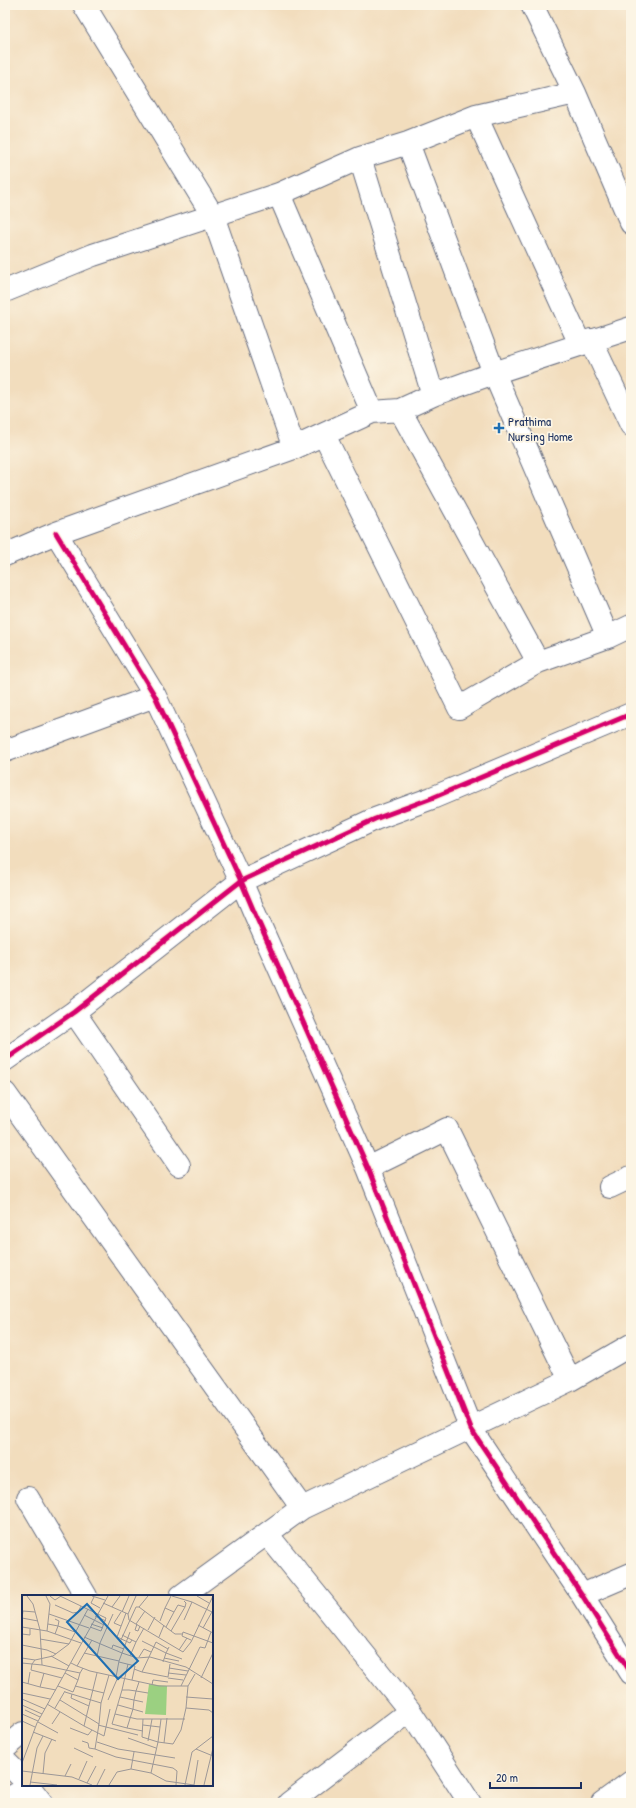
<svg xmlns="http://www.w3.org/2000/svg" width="636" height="1808" font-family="'Patrick Hand',sans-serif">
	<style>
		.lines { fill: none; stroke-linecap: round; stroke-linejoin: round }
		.minor-casing { stroke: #666c7f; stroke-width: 24 }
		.minor { stroke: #fff; stroke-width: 22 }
		.cycleway-casing { stroke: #fcf5e5; stroke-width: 8 }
		.cycleway { stroke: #d6006c; stroke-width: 5 }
		.poi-dot { fill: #1f6fb2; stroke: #fcf5e5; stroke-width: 1.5 }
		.labels { text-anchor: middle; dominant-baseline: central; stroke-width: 3.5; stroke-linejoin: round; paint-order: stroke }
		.poi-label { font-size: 13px; fill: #1b2f5e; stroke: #fcf5e5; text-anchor: start }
		.inset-road { fill: none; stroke: #9c9797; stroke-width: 1 }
		.view { fill: #1f6fb2; fill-opacity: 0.15; stroke: #1f6fb2; stroke-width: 2 }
		.inset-edge { fill: none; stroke: #1b2f5e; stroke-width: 2 }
	</style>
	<rect width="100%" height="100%" fill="#fcf5e5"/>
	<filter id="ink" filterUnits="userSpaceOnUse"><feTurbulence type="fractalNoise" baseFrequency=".025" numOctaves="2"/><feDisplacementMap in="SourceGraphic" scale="8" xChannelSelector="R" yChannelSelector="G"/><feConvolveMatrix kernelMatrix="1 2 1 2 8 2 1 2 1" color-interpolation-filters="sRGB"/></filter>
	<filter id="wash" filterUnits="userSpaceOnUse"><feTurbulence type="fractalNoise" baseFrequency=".012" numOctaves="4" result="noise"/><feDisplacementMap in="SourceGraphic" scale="16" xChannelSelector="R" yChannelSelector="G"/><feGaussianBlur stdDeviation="0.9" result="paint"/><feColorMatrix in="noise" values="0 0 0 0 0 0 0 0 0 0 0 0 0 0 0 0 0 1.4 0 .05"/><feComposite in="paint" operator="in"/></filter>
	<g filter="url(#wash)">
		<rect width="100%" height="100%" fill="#f2ddbd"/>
	</g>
	<g filter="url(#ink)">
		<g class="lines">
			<!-- minor casing -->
			<g class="minor-casing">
				<path id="minor" d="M84,5l129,211 81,232
					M532,5l43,88 56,130
					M476,116l104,228
					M408,143l86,230 114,264
					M360,158l73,237
					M279,194l93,218
					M5,291l88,-36 186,-61 81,-36 48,-15 68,-27 99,-23
					M591,340l40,85
					M400,410l138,252
					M324,435l135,273 79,-46 70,-25 23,-11
					M56,533l99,163 86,185 14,33 113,254 103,261 111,166 49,78
					M5,555l51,-22 238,-85 78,-36 28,-2 33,-15 61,-22 137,-45
					M5,751l150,-55
					M74,1012l105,153
					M5,1060l69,-48 167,-131 134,-62 57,-21 199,-84
					M5,1093l297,415 -121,88
					M368,1168l79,-39 123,251
					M610,1187l21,-10
					M28,1498l58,98
					M302,1508l268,-128 61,-35
					M267,1534l143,177 60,92
					M582,1595l49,-21
					M5,1748l18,-15
					M5,1761l18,18
					M28,1785l14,18
					M5,1800l25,-13
					M289,1803l121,-92
					M602,1803l29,-21"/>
			</g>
			<!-- minor -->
			<use href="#minor" class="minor"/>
			<!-- cycleway casing -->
			<g class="cycleway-casing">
				<path id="cycleway" d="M56,533l99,163 86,185 14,33 113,254 103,261 111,166 49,78
					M5,1060l69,-48 167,-131 134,-62 57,-21 199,-84"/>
			</g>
			<!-- cycleway -->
			<use href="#cycleway" class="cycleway"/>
		</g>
	</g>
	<!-- markers -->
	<path class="poi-dot" d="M497 422h4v4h4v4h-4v4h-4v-4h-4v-4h4z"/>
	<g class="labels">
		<!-- poi labels -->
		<g class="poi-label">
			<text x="508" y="421">Prathima<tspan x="508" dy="15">Nursing Home</tspan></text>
		</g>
	</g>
	<!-- overview -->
	<g transform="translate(22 1595)">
		<rect width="191" height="191" fill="#f2ddbd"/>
		<path d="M127,89l18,2 -1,29 -21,-1z" fill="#9bd081"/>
		<path class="inset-road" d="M5,1l6,8 7,26 2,35 38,8 3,-5M24,1l4,8 -3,27 34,12M28,1l5,4 6,-4M38,1l46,22 -5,13 -11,-4M70,1l13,4M126,1l-9,11 36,27h7M150,1l20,6M175,1l12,7M72,2l-3,6 9,5M81,8l25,11 1,6 54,32 8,-10 22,-46M33,10l18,8 5,-1 3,-6M90,12l8,-11M99,17l-7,11 7,3M100,17l7,-16M152,17l4,-7 7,2 1,-4 -2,-2M104,18l-9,24 13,6 2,-3M27,19l40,14M106,19l8,-18M62,20l20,10M73,21l11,5M0,23l1,-7 12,1M0,23l16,3M33,24l4,2 -1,5 17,6M162,25l8,-18 20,10M138,26l5,-13M26,29l10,2 -3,8M69,29l12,4M114,29l9,-13M115,29l-2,6 3,1 2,-5M176,30l15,8M0,32l25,4M144,32l8,-15 -9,-4 6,-12M181,33l10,-18M126,35l7,-13M149,36l14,-24M0,39l8,1v-6M100,40l14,7 8,-14M62,42l38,16 15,5 13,-1 36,10 27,17M137,42l5,-12M18,44l29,5M169,45l-9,-4 1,-4 30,11M120,46l24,12 -3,9M98,47l16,-35h3M0,50l25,5 9,4M147,52l-3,6 16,6M90,53l1,-3 11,4M157,55l8,-12M62,58l35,8 -3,16M29,61l18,10M75,61l3,-13 13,-29M108,61l6,-14M117,62l5,-8 7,3M0,63l13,2M142,63l15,3M97,66l11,-29M97,67l16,4 -3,14M0,68l20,2M49,68l6,3 15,-26M55,71l13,5 69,15h29l7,-12M147,73l19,3M112,74l8,3 14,-30 12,7M120,77l26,5 2,-13M22,78l-4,14 16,3M43,78l13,7 2,-7M146,78l18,2M40,83l-31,-8 1,-6 3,-4 18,-4 16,-12 19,-35M146,83l15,2M179,83l12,-25M0,87l18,5M117,87l-3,9 -2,9 -1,9 -6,19 -15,-4 10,-34h7l7,1 12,2M6,89l2,-12M130,90l1,-5 15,2M36,91l15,6 5,-12M53,91l29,7M159,91l19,-39 5,1 6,-16M166,91l-2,22 23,2 4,3M100,95l6,-26M43,97l36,11M0,98l28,6M50,99l-1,4 18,8M98,102l23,5M164,102l27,2M0,104l23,10M38,105l39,24 -4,25 -6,-1 -1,-5 -6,-2M86,105l10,-23M25,109l37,22 13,-53M0,110l20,9M96,110l25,7M33,113l10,-17M3,115l15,7M0,119l16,7M93,119l22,5h48M121,124l-1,18 16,5 -7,31M0,126l13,6M16,127l20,11M30,129l8,-12M77,129l2,-21 8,-28M76,130l40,10M121,130l17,2 1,-8M62,131l20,10 6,-27M138,132l-2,15 15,2 8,-14 5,-22M48,133l18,7 4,-5M105,133l16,3M11,137l23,9M106,143l28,10M126,146l4,-22M75,147l21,7 57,9M142,148l3,-25M52,153l19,9M73,154l21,8 57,11 4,3 -1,14M174,154l17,-13M112,157l-3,17 20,4 15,8 28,4M0,168l15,-40 71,-127M0,176l50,6 20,8M21,179l2,-21 7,-14M43,181l6,-12M57,184l8,-18M8,187l27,3M65,188l9,-17M8,190l7,-37 6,-12M75,190l8,-16M87,190l8,-13 14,-3M163,190l7,-33 4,-3 17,7M172,190l4,-25M182,190l9,-37"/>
		<path class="view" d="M65,9l51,57 -20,18 -51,-57z"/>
		<rect width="191" height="191" class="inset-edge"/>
	</g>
	<!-- margin -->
	<rect width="636" height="1808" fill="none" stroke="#fcf5e5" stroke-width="20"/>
	<!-- scale -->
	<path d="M490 1782v6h91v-6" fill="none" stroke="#1b2f5e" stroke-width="2"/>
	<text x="496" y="1782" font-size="12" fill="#1b2f5e" stroke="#fcf5e5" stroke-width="3" paint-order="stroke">20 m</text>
</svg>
